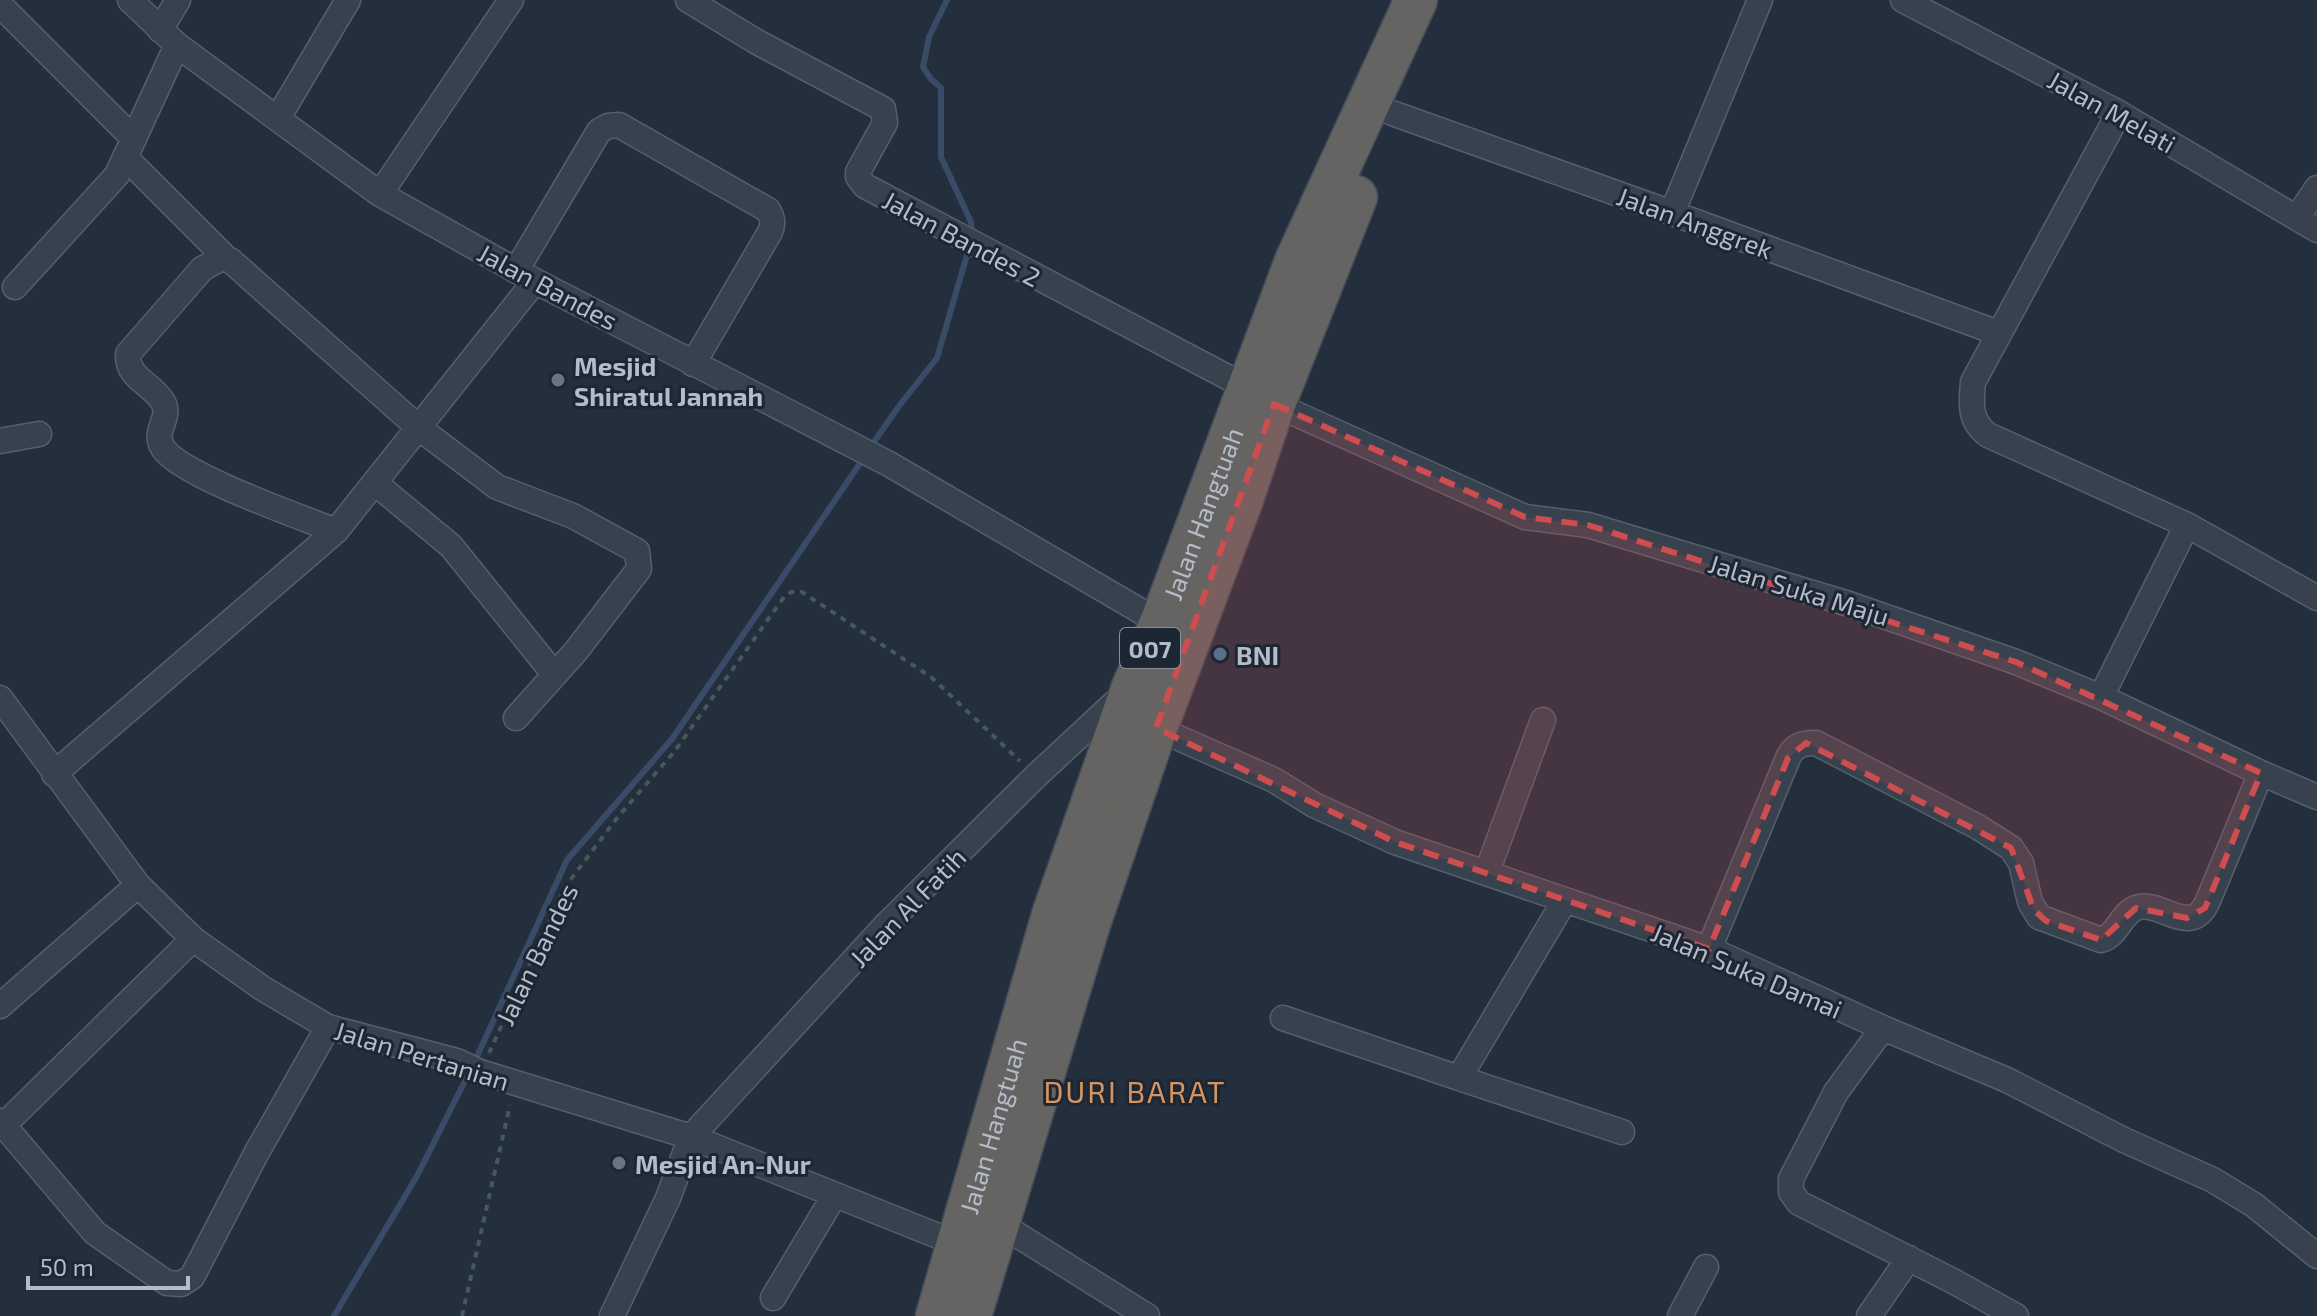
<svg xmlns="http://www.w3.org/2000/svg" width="2317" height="1316" font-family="'Exo 2',sans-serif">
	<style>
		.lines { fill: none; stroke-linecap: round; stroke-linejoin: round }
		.stream { stroke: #394c67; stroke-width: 6 }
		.minor-casing { stroke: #565f6c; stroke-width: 27 }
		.trunk-casing { stroke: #434c59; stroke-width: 45 }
		.path { stroke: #44595c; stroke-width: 4; stroke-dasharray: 6 6; stroke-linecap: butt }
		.minor { stroke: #38414e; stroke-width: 24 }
		.trunk { stroke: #656462; stroke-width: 42 }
		.marked { fill: #ce4d50; fill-opacity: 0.2; stroke: #ce4d50; stroke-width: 6; stroke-dasharray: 16 10; stroke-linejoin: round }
		.worship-dot { fill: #6b7280; stroke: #1d2633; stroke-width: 3 }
		.service-dot { fill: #5c6f8a; stroke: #1d2633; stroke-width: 3 }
		.labels { text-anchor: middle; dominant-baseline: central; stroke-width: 6; stroke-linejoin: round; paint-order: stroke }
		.shield { fill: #1d2633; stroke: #878f9c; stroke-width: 2 }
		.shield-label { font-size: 24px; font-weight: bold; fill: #b4bcc9 }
		.street-label { font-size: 26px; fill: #b4bcc9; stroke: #1d2633 }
		.poi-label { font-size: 26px; font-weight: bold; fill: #b4bcc9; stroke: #1d2633; text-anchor: start }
		.quarter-label { font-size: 30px; letter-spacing: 2px; fill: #d59563; stroke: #1d2633 }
	</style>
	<rect width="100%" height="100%" fill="#242f3e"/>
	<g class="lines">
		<!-- stream -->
		<path class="stream" d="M947,0l-18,37 -6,30 8,12 10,9v69l30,65 1,15
			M869,449l30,-43 38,-48 32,-110
			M473,1065l94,-205 105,-121 191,-280
			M334,1316l83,-140 51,-101"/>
		<!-- minor casing -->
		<g class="minor-casing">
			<path id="minor" d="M130,0l47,45 203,149 155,87 354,183 272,159
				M688,0l69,42 126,67 2,14 -27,49v5l7,9 385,203
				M1903,0l216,113 198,117
				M0,5l134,134
				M160,30l18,-30
				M1392,113l280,100 326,120
				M2119,113l-146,269c-2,21 -4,39 15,53l199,90 130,73
				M278,118l70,-118
				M125,157l101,101
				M380,194l131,-194
				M1672,213l88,-213
				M2297,218l20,-30
				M516,271l83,-140 9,-5 11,-1 149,85c4,7 6,13 2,22l-77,132
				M15,287l102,-112 60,-130
				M1274,404l251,113 63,8 261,79 167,58 85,35 160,76 56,24
				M0,441l39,-7
				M375,483l76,63 103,128
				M336,531c-35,-14 -156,-56 -173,-83 -11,-17 9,-30 0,-46 -11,-19 -36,-23 -35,-48l74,-85 19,-11 9,2 189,168 78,59 76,29 64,35 2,18 -63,82 -60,67
				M2101,697l86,-172
				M0,698l138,187 55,54 69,49 66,39 129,34 23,11 211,65 267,107
				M1156,728l118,52 40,25 81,37 314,107 174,79 124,52 117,60 89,40 41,25 63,51
				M54,774l282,-243 199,-250
				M1487,872l56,-152
				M1709,949l79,-191c6,-13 14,-15 28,-15l162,84 33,21 10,15 9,39 9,15 62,23c18,-5 20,-29 38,-33 24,-5 51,30 68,-4l54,-130
				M0,1006l138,-121
				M1283,1018l176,60 106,-178
				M1883,1028l-47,64 -45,87v13l8,11 154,78 63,35
				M1459,1078l163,54
				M0,1121l95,112 72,50 14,1 11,-7 65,-125 71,-125
				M4,1125l189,-186
				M1000,1224l147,92
				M773,1298l61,-102
				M612,1316l56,-118 23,-61 196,-213 149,-148 86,-80
				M1680,1316l26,-49
				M1869,1316l40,-58"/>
		</g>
		<!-- trunk casing -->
		<g class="trunk-casing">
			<g id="trunk">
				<path id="s1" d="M937,1316l116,-401 80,-228 28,-64 135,-362 120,-261"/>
				<path d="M970,1316l119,-392 67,-196 85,-226 33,-98 82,-207"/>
			</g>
		</g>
		<!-- path -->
		<path class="path" d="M489,1053l76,-166 52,-69 57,-66 110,-155 7,-5h11l129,85 89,84
			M462,1316l48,-211"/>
		<!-- minor -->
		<use href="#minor" class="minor"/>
		<!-- trunk -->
		<use href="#trunk" class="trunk"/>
	</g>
	<!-- marked area -->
	<path class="marked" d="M1274,404l251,113 63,8 428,137 245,111 -56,135 -18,10 -51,-10 -35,32 -55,-19 -12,-11 -23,-62 -205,-105 -18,15 -79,191 -314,-107 -239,-114z"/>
	<!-- markers -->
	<g class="worship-dot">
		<circle cx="558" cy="380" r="8"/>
		<circle cx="619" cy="1163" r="8"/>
	</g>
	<circle class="service-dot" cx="1220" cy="654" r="8"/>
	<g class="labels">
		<!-- shield labels -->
		<rect class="shield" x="1120" y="628" width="60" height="40" rx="6"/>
		<g class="shield-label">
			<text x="1150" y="648">007</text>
		</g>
		<!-- street labels -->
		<g class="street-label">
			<text transform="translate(2112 111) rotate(29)">Jalan Melati</text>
			<text transform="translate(1695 222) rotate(20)">Jalan Anggrek</text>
			<text transform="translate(962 238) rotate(28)">Jalan Bandes 2</text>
			<text transform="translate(548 286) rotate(28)">Jalan Bandes</text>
			<text stroke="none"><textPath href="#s1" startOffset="846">Jalan Hangtuah</textPath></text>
			<text transform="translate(1799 589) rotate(17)">Jalan Suka Maju</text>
			<text transform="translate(907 907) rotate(-46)">Jalan Al Fatih</text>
			<text transform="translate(536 954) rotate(-64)">Jalan Bandes</text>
			<text transform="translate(1747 970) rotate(23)">Jalan Suka Damai</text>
			<text transform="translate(422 1055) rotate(17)">Jalan Pertanian</text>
			<text stroke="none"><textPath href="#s1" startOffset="198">Jalan Hangtuah</textPath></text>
		</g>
		<!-- poi labels -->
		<g class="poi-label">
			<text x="574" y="365">Mesjid<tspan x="574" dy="30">Shiratul Jannah</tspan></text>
			<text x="1236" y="654">BNI</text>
			<text x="635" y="1163">Mesjid An-Nur</text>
		</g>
		<!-- quarter labels -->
		<g class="quarter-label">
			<text x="1135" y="1091">DURI BARAT</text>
		</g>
	</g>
	<!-- scale -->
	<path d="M28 1276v12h160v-12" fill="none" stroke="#b4bcc9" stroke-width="4"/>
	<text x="40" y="1276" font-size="24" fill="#b4bcc9" stroke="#1d2633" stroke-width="6" paint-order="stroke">50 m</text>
</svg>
